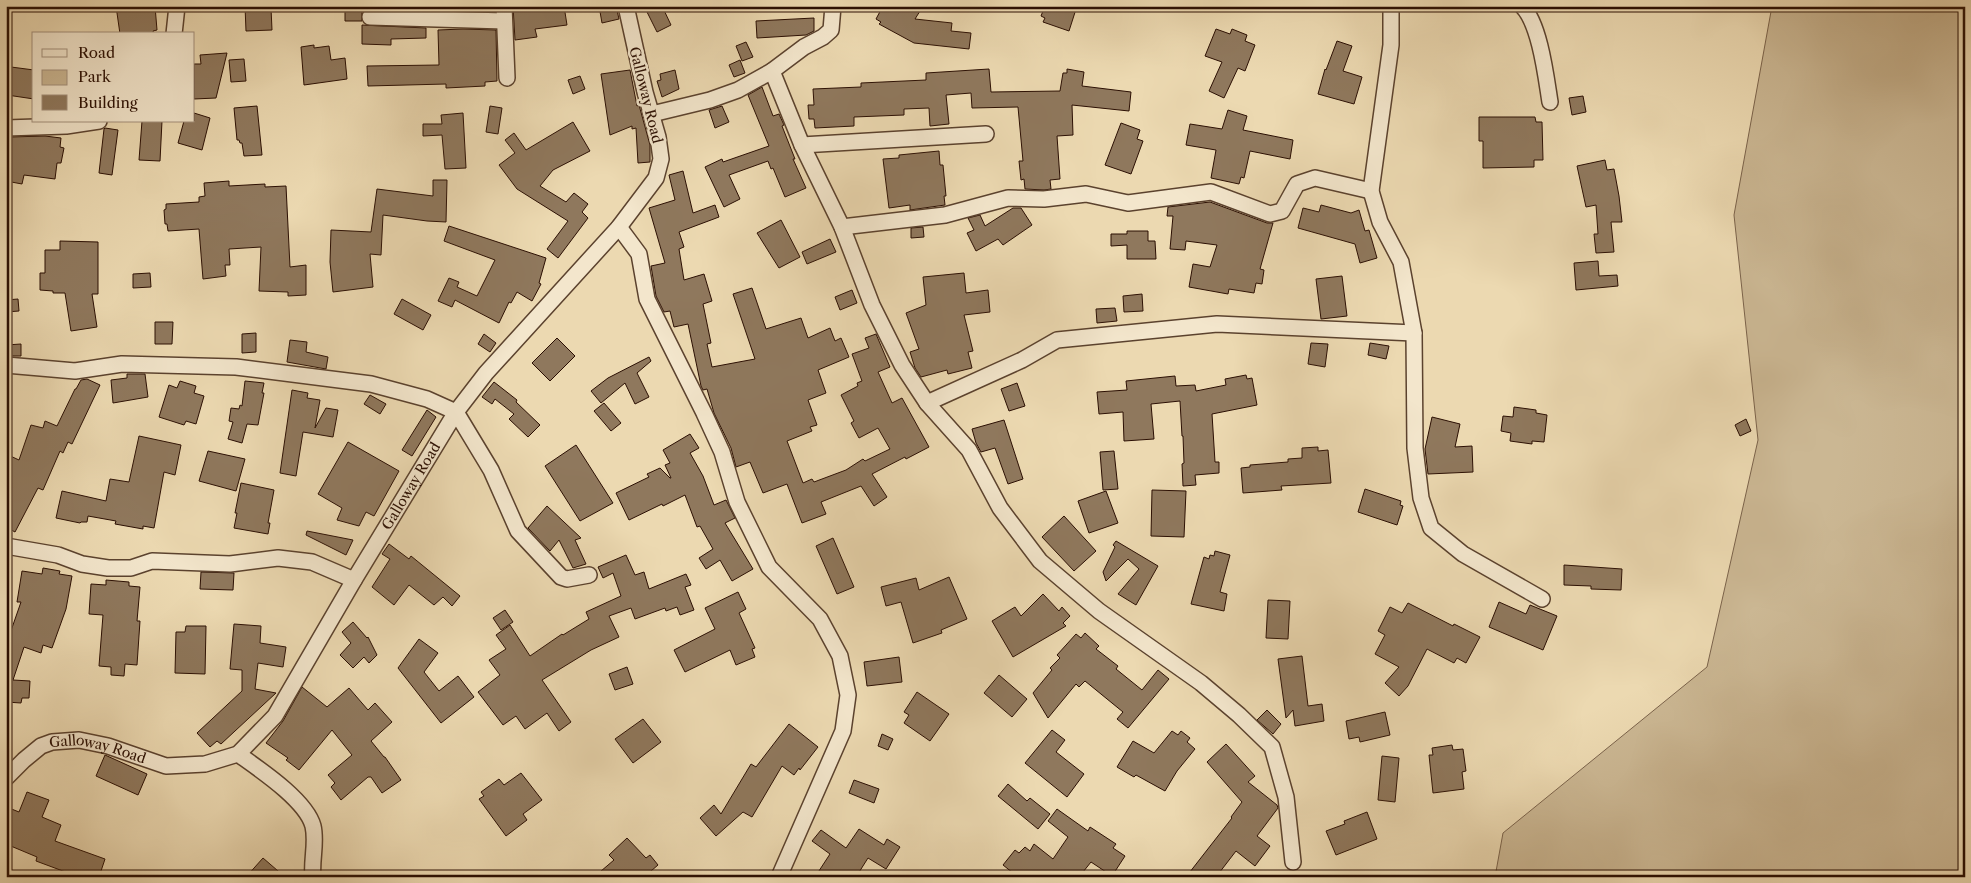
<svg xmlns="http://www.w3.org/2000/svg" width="1971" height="883" font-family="'Libre Caslon Text',serif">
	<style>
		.green { fill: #cbb793; stroke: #7b634b }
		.building { fill: #8f785d; stroke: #2b0f03 }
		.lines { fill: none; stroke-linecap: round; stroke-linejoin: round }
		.minor-casing { stroke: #5b422e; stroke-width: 18 }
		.minor { stroke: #f3e6cc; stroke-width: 15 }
		.labels { text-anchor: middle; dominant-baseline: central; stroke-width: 5; stroke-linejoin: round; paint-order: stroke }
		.street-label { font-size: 14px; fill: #2b0f03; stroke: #f3e6cc }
	</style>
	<rect width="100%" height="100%" fill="#ecd9b1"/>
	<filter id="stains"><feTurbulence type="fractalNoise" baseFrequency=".004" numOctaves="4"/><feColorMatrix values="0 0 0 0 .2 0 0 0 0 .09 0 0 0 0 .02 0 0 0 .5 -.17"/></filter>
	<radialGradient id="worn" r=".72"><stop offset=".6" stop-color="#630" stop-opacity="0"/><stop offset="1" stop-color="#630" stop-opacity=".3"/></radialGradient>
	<!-- green -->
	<path class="green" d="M1772,6h193v871h-470l8,-44 204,-166 51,-227 -24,-225z"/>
	<!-- building -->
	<path class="building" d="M116,6h39l2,24 -4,1 1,3h-34z
		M245,6l26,2 1,22 -26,1z
		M345,6h17v15h-17z
		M398,6h27v3l-27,-1z
		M470,6h25v5h-25z
		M513,6h51l3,19 -32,4 2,8 -22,3z
		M599,6h17l3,13 -17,4z
		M653,6h9l9,19 -14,7 -11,-22z
		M883,6h29l8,5 -5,8 37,4 -1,8 20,2 -2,16 -55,-6 -35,-19 2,-2 -5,-3z
		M1045,6h32l-8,25 -26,-9 2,-4 -4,-2z
		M814,18v13l-8,4 -49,3 -1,-17z
		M362,25l64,3v10l-35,1v6l-29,-1z
		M463,29l33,1 1,51 -12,1v4l-39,2v-4l-78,2 -1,-20 72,-1 -1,-35z
		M1216,29l14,5 2,-5 15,6 -2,6 10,4 -10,26 -7,-3 -14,30 -15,-7 13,-29 -17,-6z
		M1337,41l15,5 -9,25 19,6 -8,27 -36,-10 7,-25 1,1z
		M746,42l7,15 -11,4 -6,-15z
		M314,45v3l15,-2 2,14 14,-2 2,21 -43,6 -3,-38z
		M227,53l-11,45 -22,1v-35h7l-1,-9z
		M244,59l2,22 -15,1 -2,-22z
		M740,60l5,13 -11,4 -5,-12z
		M11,67l23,3v29l-27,-4z
		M989,69l2,23 69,-1 3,-18h4v-4l17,3 -2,14 49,6 -2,19 -57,-6 1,30 -16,1 3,43 -10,1 1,9 -7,1 -19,-1 -1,-10 -3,1 -2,-19h4l-5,-54 -46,1 -1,-15 -25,2 3,29 -19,2 -1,-18 -25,1v6l-50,2v9l-39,2 -1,-9h-5l-1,-14h6l-1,-16 48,-2v-4l65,-3v-7z
		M630,70l7,36 2,-1 11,40v17l-12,1 -2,-35 -4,1v-3l-22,9 -9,-61z
		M675,70l4,19 -17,8 -5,-16 4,-1 -1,-6z
		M580,76l5,13 -12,5 -5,-14z
		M762,87l11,29 6,-2 5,11 -2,1 13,33h-2l13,29 -21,9 -12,-29 -2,1 -3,-8 -39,14 11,24 -16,8 -19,-40 17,-8 1,3 46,-16 -21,-51z
		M1583,96l3,16 -14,3 -3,-17z
		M257,106l5,49 -18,1 -2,-13h-2l-1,-3h-2l-3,-32z
		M490,106l12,2 -4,26 -12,-2z
		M722,106l7,16 -14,6 -6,-18z
		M1228,110l19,6 -4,14 50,10 -3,19 -40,-8 -6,27 -3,-1 -2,7 -28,-6 5,-28 -30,-5 4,-21 32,5z
		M194,113l16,5 -8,32 -24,-7 6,-22h10z
		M463,113l3,55 -21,1 -3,-34 -19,1v-12h19l-1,-9z
		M1479,117h56l1,5h6l1,38h-9v7l-51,1v-27h-4z
		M142,121h20l-2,40 -21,-1z
		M573,122l17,29 -37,19 -13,16 26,16 8,-9 14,11 -6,8 6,6 -30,40 -11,-9 21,-28 -51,-32 -18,-24 16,-12 -10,-13 9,-7 12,17z
		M1121,123l19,7 -3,9 6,2 -12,33 -26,-9z
		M105,128l13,2 -6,45 -13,-2 5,-44z
		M45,136l16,2 -1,9 4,1 -3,15h-4l-2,16 -31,-4 -2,9 -16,-3v-16l4,-28z
		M939,151l1,14h3l3,31h-2l1,9 -35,5v-5l-21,3 -6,-49 16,-1v-3z
		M1605,160l2,10 7,-1 5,27 3,26h-11l3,30 -18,1 -2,-19h4l-2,-29 -10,2 -9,-41z
		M683,171l10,42 22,-8 4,12 -40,15 5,15 -5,2 5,31 20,-6 8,27 -9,3 8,39 -4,1 5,23 43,-8 -22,-65 19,-6 14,41 35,-11 7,20 22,-10 5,13 6,-3 8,19 -31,13 8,23 -18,7 9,25 -7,2 2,4 -25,10 16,42 9,-4 2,3 32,-12 17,-11 2,2 25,-12 -12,-21 -19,10 -8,-15 3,-2 -13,-26 17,-9 -1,-3 5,-2 -10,-27 17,-6 -4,-10 11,-4 14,33 -12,5 14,31 10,-5 27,49 -23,12 -1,-2 -33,17 15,23 -13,9 -13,-20 -40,16 5,12 -24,9 -15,-39 -24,9 -13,-31 -14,5 -5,-19 -17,-35 -7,-24 -4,1 -2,-4 -13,-62 -14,3 -4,-16 -6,1 -8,-16 -5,-30 14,-3 -16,-55 26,-8 -6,-25z
		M433,180h14l-1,42 -19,-1 -44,-6 -2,40 -11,-1 3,33 -40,5 -3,-30 1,-32 40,2 6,-43 56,7z
		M229,181v5l36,-2v3l21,-1 4,81 16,-2v30l-18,1v-4l-29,-1 2,-44 -32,2 1,16h-5l1,11 -23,3 -4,-50 -31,2 -1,-7h-2l-1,-14 2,-1v-5l33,-2v-5l6,-1 -1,-13z
		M1210,202l57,21h6l-13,46 4,1 -2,14 -6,-1 -2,10 -25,-4 -1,5 -39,-7 4,-23 17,3 7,-22 -31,-4 -1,9 -15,-1 3,-33h-6l1,-9z
		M1321,205l30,8 8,-3 6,21 4,-1 8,28 -17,5 -5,-19 -57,-16 5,-20 16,4z
		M1013,208h8l11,17 -29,20 -5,-6 -22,12 -9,-18 7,-3 -6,-12 12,-3 5,11z
		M781,220l19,37 -21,11 -22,-35z
		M449,226l97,32 -7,25 2,1 -9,17 -15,-9 -6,11 -2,-1 -10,21 -44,-23 -3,7 -14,-6 11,-23 10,4 -2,5 20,9 18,-36 -51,-19z
		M923,227l1,10 -13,1v-10z
		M1127,231h21v10h7l1,18h-29v-14l-16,1v-12h16z
		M830,239l6,13 -29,12 -5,-12z
		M60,241l38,1v52h-6l5,33 -26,4 -6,-38h-12v-2l-13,-1v-17h5v-23h15z
		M1598,261l1,15 18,-1 1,11 -42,4 -2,-27z
		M150,273l1,14 -18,1v-14z
		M964,273l2,20 22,-3 2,22 -26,3 9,36 -5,1 4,16 -24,6 -1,-4 -26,7 -6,-9 -5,-16 9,-3 -13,-36 20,-8 -3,-28z
		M1342,276l5,40 -26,3 -5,-40z
		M852,290l5,13 -17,7 -5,-13z
		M1142,294l1,17 -19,1 -1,-16z
		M18,299l1,12 -13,1v-12z
		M402,299l29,16 -8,15 -29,-16z
		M1115,308l2,13 -20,2 -1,-14z
		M155,322h18l-1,22h-17z
		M256,333v19l-14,1v-19z
		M484,334l12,9 -6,9 -12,-8z
		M557,338l18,18 -25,25 -18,-18z
		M290,340l17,2 -1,10 22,5 -2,12 -39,-7z
		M1311,343l17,1 -3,23 -17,-3z
		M1370,343l19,3 -3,13 -18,-4z
		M21,344v12h-15v-11z
		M649,357l2,4 -14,12 12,24 -14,7 -10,-21 -24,20 -10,-12 17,-13z
		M127,374h18l3,23 -35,6 -2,-23 16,-2z
		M1246,375l1,4 5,-1 5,27 -45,9 3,48h4v11l-24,2 1,10 -13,1 -1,-22 2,-1 -1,-27h-1l-2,-35 -29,3 3,35 -30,2 -1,-29 -24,2 -2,-22 30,-2 -1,-9 49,-5 1,10 19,-1 1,6 30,-6 -1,-6z
		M87,379l13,6 -28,59 -4,-2 -5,11 -3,-2 -17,39 -5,-2 -23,44 -9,-5v-73l13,6 12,-35 12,3 2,-7 12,5 18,-37h1l5,-9z
		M180,381l16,5 -2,7 10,3 -8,28 -10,-3 -2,4 -25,-8 10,-32 8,3z
		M245,381l19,2 -2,10h2l-6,32 -11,-1 -5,19 -14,-4 5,-17 -4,-1 2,-13 8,1 1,-4 2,1z
		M494,382l23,18 -1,2 24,23 -12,12 -19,-18 5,-5 -19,-15 -3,5 -10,-7z
		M1017,383l8,23 -16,5 -8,-22z
		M292,390l16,3 -1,5 13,2 -5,28 11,-20 12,2 -5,27 -30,-5 -7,44 -16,-3z
		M370,395l16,9 -6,10 -16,-10z
		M604,403l17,20 -10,8 -17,-20z
		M1514,407l22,3v3l11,2 -3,27 -12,-1v3l-22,-3 1,-8 -10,-2 2,-15 10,1z
		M427,410l9,7 -24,39 -10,-6z
		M1432,417l28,7 -5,23 17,-1 1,26 -45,2 -3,-25z
		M1746,419l5,12 -11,5 -5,-11z
		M1004,420l19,59 -15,5 -13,-36 -14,4 -5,-9 -4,-14z
		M690,434l9,14 -9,5 13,23 11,29 12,-5 9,18 -10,5 28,46 -21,12 -12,-21 -14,9 -7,-11 14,-9 -13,-23 -3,1 -12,-32 -22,11 -1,-2 -33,16 -13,-27 33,-16 -2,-3 13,-6 10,10h1l-6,-13 5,-2 -7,-13z
		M139,436l42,9 -6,30 -11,-3 -10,56 -11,-2v3l-28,-5 1,-3 -28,-5 -1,6h-6l-1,1 -24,-5 6,-27 44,10 4,-22 19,3z
		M348,442l51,29 -25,45 -8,-4 -7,14 -22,-6 5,-12 -24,-14z
		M576,445l37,58 -33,18 -35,-55z
		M1318,447v4l10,-1 3,33 -50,3 1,4 -39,3 -2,-25 9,-1v-2l38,-3v-3l14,-1v-10z
		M208,451l37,8 -9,32 -37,-10z
		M1114,451l4,38 -15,1 -3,-38z
		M241,483l33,7 -6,33h2l-2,11 -34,-6 3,-15h-2z
		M1365,489l36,12 -1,4 3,1 -6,19 -39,-13z
		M1152,490l34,1 -2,46 -33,-1z
		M1106,491l12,32 -29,10 -11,-32z
		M547,506l34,32 -6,2 11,24 -13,4 -14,-28 -9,11 -22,-23z
		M1064,516l32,35 -22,20 -32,-34z
		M307,531l46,9 -7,15 -40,-20z
		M833,538l21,49 -17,7 -21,-48z
		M1116,541l42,25 -22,39 -18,-11 21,-25 -11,-10 -22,22 -3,-9 12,-25 -2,-2z
		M389,544l20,15 2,-3 49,40 -8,10 -9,-9 -9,8 -25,-20 -15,20 -22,-18 18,-28 -8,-5z
		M1215,551l15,4 -10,37 7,2 -3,17 -33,-7 13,-47 5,2 1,-4 4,1z
		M626,555l9,20 9,-3 5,17 37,-15 5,11 -6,2 9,23 -14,5 -3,-8 -11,4 -1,-3 -30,11 -4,-11 -22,8 10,21 -28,13 -49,30 29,42 -12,9 -12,-18 -22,16 -9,-13 -13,9 -25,-33 22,-17 -11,-15 17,-11 -10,-14 14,-10 20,31 32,-22 1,1 26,-16 -3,-7 35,-16 -8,-23 -10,5 -5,-11z
		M1564,565l58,4 -1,21 -30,-1v-3l-27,-1z
		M43,568l17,3 -1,3 13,2 -6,33 -14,39 -9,-3 -2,8 -17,-6 -11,33 17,1 -1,17h-7l-1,5 -15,-1v-57l15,-43h-4l5,-31 20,3z
		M201,572l33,1 -1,17 -33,-1z
		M949,577l18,42 -26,11 1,3 -29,10 -12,-41 -15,4 -5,-19 35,-9 3,12z
		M106,580l23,2v4l11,1 -3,34h3l-3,44 -12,-1 -1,12 -13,-1v-8l-12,-1 4,-51 -14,-1 2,-30 15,1z
		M738,592l8,17 -7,4 16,35 -3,1 3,8 -19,8 -6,-15 -45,22 -11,-22 41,-21 -10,-21z
		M1043,594l16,17 3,-4 8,9 -7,7 3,3 -53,31 -21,-36 23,-14 6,9z
		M1268,600l22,1 -2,38 -22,-1z
		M1499,602l27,12 4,-9 27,11 -14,34 -54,-23z
		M1408,603l45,23 1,-2 26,13 -14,26 -9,-5 -3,5 -27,-14 -19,37 -9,10 -14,-13 14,-16 -24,-13 10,-19 -7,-4 12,-24 12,6z
		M505,610l8,12 -12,8 -8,-12z
		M353,622l14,16 1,-1 9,18 -8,8 -5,-6 -11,11 -13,-13 11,-12 -9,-11z
		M234,624l27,2 -1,17 26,4 -3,20 -25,-4 -3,26 21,4 -55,51 -4,-3 -7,6 -13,-14 45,-42v-21l-12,-1z
		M186,626h20l-1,48 -30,-1 1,-41h9z
		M1085,633l14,13 -3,3 22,17 -2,3 26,21 16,-20 11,9 -41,49 -11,-9 6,-7 -38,-31 -6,6 -3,-3 -28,34 -15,-25 19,-23 -2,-2 10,-10 -3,-3 19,-21 5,4z
		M419,639l19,14 -14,19 15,19 19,-15 16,21 -33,26 -43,-55z
		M1302,656l6,50 14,-2 2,17 -29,5 -2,-16 -7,8 -8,-59z
		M899,657l3,25 -35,4 -3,-24z
		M627,667l6,17 -18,6 -6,-16z
		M999,675l28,24 -15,18 -28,-24z
		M302,687l25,20 22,-19 19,22 7,-7 17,19 -21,19 13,16h1l16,23 -19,13 -11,-16h-3l-27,23 -10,-13 4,-4 -7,-8 24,-20 -20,-25 -33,40 -13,-10 2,-2 -22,-15 17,-22z
		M917,692l32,22 -19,27 -26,-18 5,-8 -5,-3z
		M1267,710l14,14 -8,10 -16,-14z
		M1385,712l5,23 -30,7 -1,-5 -10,2 -3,-18z
		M643,719l18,23 -28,21 -18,-24z
		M789,724l29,23 -18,23 -1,-2 -5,7 -12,-9 -30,51 -9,-5 -27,24 -16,-18 14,-13 7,9 30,-50 5,3z
		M1052,730l13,10 -9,12 28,22 -17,23 -42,-34z
		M1172,731l6,4 3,-4 9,7 -3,4 8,7 -18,22 -12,20 -29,-16 -2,2 -17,-10 16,-26 21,12z
		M882,734l11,5 -5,11 -10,-4z
		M1226,744l29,32 -7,6 29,23 1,3 -21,28 13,10 -15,20 -19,-15 -20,26h-30l46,-59 -1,-1 11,-15 -35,-40z
		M1452,745l1,5 10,-1 3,22 -4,1 2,17 -31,4 -4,-38h4l-1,-7z
		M105,755l42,19 -9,21 -42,-19z
		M1382,756l17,2 -4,44 -17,-2z
		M521,773l21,27 -19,14 4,6 -21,16 -27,-37 5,-3 -3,-4 18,-13 5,6z
		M854,780l25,9 -5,14 -25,-10z
		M1008,784l19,17 3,-3 20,16 -12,15 -40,-33z
		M27,792l22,8 -7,17 19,8 -6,16 50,18 -6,18h-20l-43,-16 1,-4 -31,-13v-30l3,-6 10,4z
		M1057,809l31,22 2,-4 26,17 -3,4 12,8 -13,20 -21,-14 -12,15h-61l-15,-12 12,-15 4,3 6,-6 5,4 4,-7 19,15 15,-22 -20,-16z
		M1367,812l10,27 -41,16 -10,-24 19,-7 -1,-3z
		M859,829l25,16 3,-6 13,8 -14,22 -18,-11 -12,19h-41l15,-23 -18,-13 9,-11 25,18z
		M627,838l19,20 4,-3 8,10 -14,12h-50l20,-17 -5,-5z
		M263,858l22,19h-39z"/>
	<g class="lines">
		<!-- minor casing -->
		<g class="minor-casing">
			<g id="minor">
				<path d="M504,6l3,72"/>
				<path d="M1391,6v39l-20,146 9,31 21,40 13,71 1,115 6,50 10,30 32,26 79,45"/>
				<path d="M1522,6c18,18 24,71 28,96"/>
				<path d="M370,17l134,4"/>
				<path d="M174,34l3,-28"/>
				<path d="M772,71l32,-24 19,-10 8,-7 2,-24"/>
				<path d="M652,114l58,-14 28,-10 34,-19 30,74 40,82 30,78 30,60 25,38 42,47 31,58 40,53 59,50 102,72 38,32 33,32 14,50 7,65"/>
				<path d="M6,128l60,-2 33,-5"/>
				<path d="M802,145l184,-11"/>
				<path d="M619,227l20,27 8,45 57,114 18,39 15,50 32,65 51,52 20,37 8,39 -5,36 -64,146"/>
				<path d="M842,227l103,-12 63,-17 36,1 42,-5 42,9 83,-11 59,22 12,-3 15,-27 18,-6 56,13"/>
				<path d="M6,365l69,6 47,-7 114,3 135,17 56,15 29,13 35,58 27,61 43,46 6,2 22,-4"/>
				<path d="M927,403l95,-43 35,-20 160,-16 197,9"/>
				<path d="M6,546l52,9 24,9 26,4h23l21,-7 78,3 48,-6 34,4 42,18"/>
				<path d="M238,754c21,15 68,46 75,72 4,17 -2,34 0,51"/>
				<path id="s1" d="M6,778l18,-18 17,-14 11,-4 27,-2 29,6 58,20 39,-2 33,-10 37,-38 79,-136 102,-168 30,-39 133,-146 37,-49 5,-19 -3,-22 -13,-45 -19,-86"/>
			</g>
		</g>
		<!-- minor -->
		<use href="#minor" class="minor"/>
	</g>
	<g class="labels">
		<!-- street labels -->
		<g class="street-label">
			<text transform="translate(646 95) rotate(76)">Galloway Road</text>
			<text stroke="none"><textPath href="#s1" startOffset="571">Galloway Road</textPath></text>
			<text stroke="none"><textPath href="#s1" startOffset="106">Galloway Road</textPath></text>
		</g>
	</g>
	<!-- margin -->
	<rect width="1971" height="883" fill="none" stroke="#ecd9b1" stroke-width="25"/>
	<rect x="8" y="8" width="1956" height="868" fill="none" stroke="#2b0f03" stroke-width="2.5"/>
	<rect x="12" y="12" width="1946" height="858" fill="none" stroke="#2b0f03"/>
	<!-- legend -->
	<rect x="32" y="32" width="162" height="90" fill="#f3e6cc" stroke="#a3907c"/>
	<rect x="42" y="49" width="25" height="8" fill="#f3e6cc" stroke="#a3907c"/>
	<text x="78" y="58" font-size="15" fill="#2b0f03">Road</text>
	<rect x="42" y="70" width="25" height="15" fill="#cbb793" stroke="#a3907c"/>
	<text x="78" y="82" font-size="15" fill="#2b0f03">Park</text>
	<rect x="42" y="95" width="25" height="15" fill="#8f785d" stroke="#a3907c"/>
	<text x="78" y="108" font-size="15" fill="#2b0f03">Building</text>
	<rect width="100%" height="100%" filter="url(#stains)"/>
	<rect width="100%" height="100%" fill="url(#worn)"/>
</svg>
